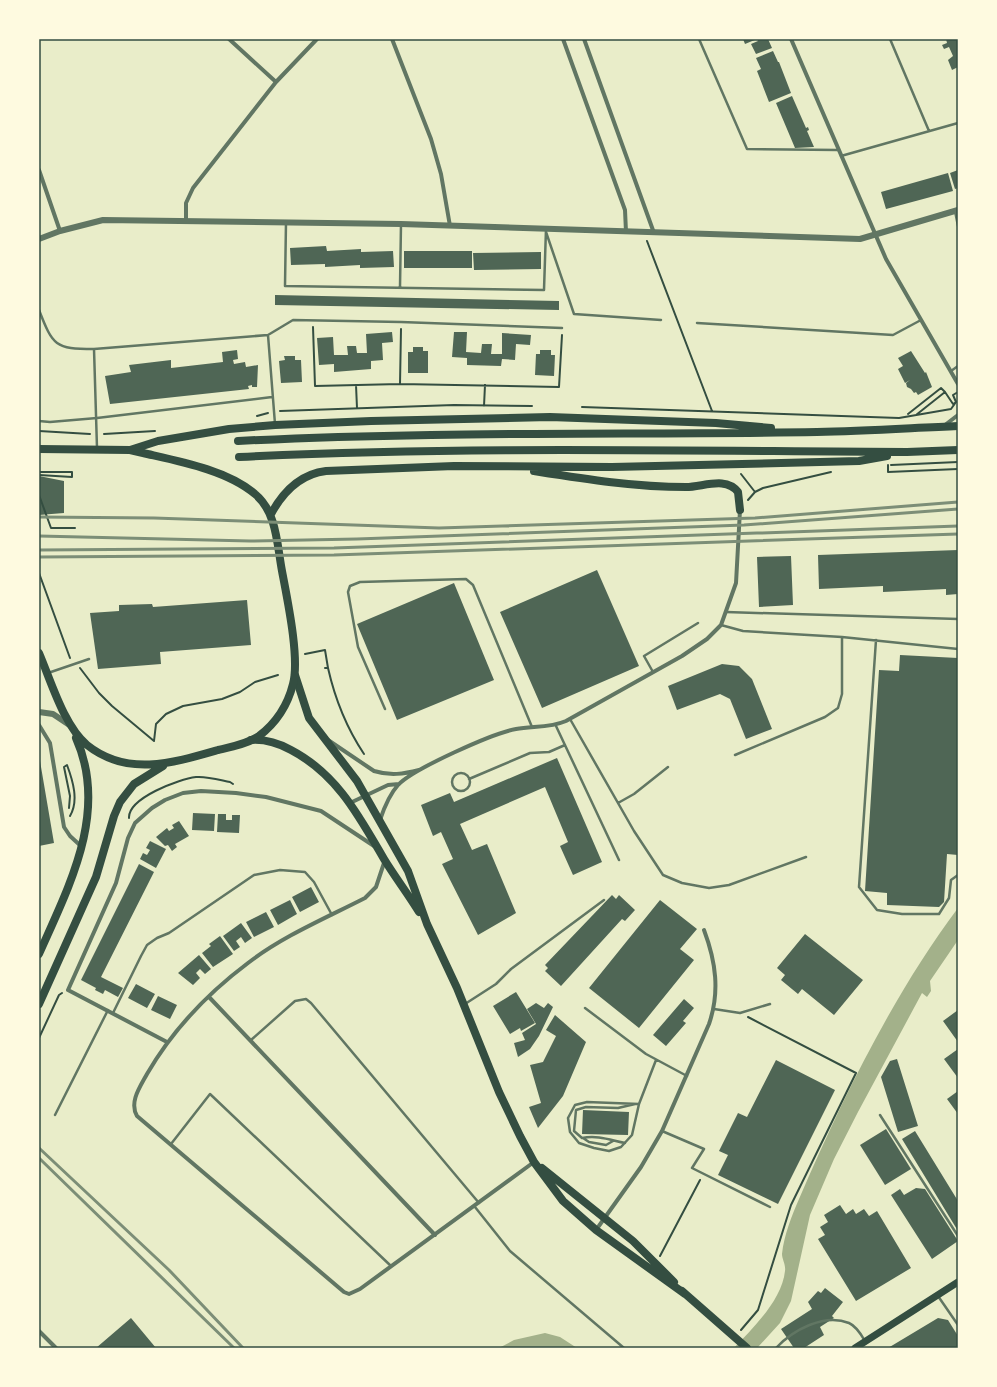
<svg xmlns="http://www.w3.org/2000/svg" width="997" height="1387" font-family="'Titillium Web',sans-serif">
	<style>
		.water { fill: #a3b18a }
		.building { fill: #4f6655 }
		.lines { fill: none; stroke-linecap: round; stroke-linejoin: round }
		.path { stroke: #344e41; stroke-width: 2 }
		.service { stroke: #617663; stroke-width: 2.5 }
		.minor { stroke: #617663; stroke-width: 4 }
		.tertiary { stroke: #617663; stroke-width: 6 }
		.secondary { stroke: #344e41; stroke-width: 7 }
		.primary { stroke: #344e41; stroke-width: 8 }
		.trunk { stroke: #344e41; stroke-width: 8 }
		.rail { stroke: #7c8e77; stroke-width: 3 }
		.neatline { fill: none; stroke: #344e41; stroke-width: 1.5 }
	</style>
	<rect width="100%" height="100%" fill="#e9edc9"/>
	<!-- water -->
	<path class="water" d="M958,908v32l-28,41 1,10 -4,6 -5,-4 -64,119 -24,47 -24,56 -19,86 -11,22 -22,24 -24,1c19,-20 48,-48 51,-77 1,-6 -3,-12 -3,-17 2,-19 10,-39 17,-55 43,-100 94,-204 159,-291z
		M545,1333l15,4 17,11h-78l15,-8z"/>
	<!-- building -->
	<path class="building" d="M743,39h25l4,9 -16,6 -5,-10 7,-3 -1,-2 -12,5z
		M946,39h12v28l-6,3 -4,-10 5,-4 -4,-9 -5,2 -2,-4 5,-2z
		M773,51l5,11h1l12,31 -22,9 -12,-31 4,-2 -5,-11z
		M792,96l14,32 2,-1 1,3 -2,1 7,16 -19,1 -19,-45z
		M958,170v18l-3,1 -5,-16z
		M948,173l5,18 -67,18 -5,-17z
		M326,246l1,5 34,-2v3l32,-1 1,16 -34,1v-3l-35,2v-3l-34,1 -1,-17z
		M404,251h68v17h-68z
		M541,252v17l-67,1 -1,-17z
		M275,295l284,6v9l-284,-5z
		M392,332l1,10 -11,1 1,17 -12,1v8l-37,3v-8l-15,1 -2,-27 16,-1 1,18h14l-1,-9h9l1,7h10l-1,-19z
		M454,332h13l-1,20 15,1 1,-9h10l-1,10h11v-21l29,2 -1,10 -14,-1 -1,16 -13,-1 -1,7 -34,-1v-7l-15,-1z
		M413,347h10v4h5v22h-20v-21h5z
		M237,350l1,9 -5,1 1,4 11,-2 1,5 12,-2 -1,22h-5v-2l-4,1 1,3 -139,15 -5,-28 26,-4 -2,-7 42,-5v8l52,-6 -1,-10z
		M540,350h11v5h4l-1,21 -19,-1 1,-21h4z
		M911,351l14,22 1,-1 6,15 -14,8 -2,-3 -2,1 -3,-4 -4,-2 -1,-4 4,-3 -5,3 -7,-14 5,-3 -5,-8z
		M284,356h11v4h6l1,22 -21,1 -2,-22 6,-1z
		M39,476l25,5v32l-25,2z
		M958,550v44l-12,1v-6l-63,3v-6l-64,3 -1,-34z
		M791,556l2,49 -34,2 -2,-50z
		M597,570l42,96 -97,42 -42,-96z
		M454,583l40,97 -97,40 -40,-96z
		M247,600l4,45 -91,7 1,12 -63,5 -8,-56 29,-2v-6l33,-1 1,3z
		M900,655l58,3v197l-11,-1 -3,48 -5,5 -52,-2v-12l-22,-2 14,-221 20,1z
		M722,664l17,2 13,13 20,50 -26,10 -16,-40 -10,-5 -43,16 -9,-24z
		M557,758l45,104 -29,13 -13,-29 8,-4 -23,-55 -85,37 12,26 15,-6 29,69 -38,22 -36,-71 11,-5 -12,-27 -8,4 -12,-31 29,-12 4,9z
		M40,761l14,82 -15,3v-84z
		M193,813l22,1 -1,17 -22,-1z
		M218,814h8v6h6v-5h8l-1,18 -22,-1z
		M179,821l10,15 -14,8 2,3 -5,4 -4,-6 -3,1 -9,-9 11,-9 2,3 5,-3 -2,-3z
		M150,841l16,8 -10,19 -16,-9 3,-6 4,2 3,-5 -4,-2z
		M139,864l15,8 -53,105 22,11 -5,9 -13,-7 -2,4 -8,-4 1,-2 -15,-8z
		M311,887l8,15 -19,10 -8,-15z
		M612,895l4,4 3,-4 16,15 -10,11 -3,-2 -61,67 -16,-15 3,-3 -3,-3z
		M290,900l7,14 -19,11 -8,-15z
		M660,900l37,29 -17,20 14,11 -55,68 -50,-40z
		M266,912l8,15 -20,10 -8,-15z
		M241,923l11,15 -7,5 -4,-6 -5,4 4,6 -6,4 -11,-15z
		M805,934l58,46 -29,35 -32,-26 -4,5 -17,-14 4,-5 -8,-7z
		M220,936l13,18 -20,13 -11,-14 9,-7 -2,-2z
		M199,955l12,14 -6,5 -5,-5 -4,4 4,5 -7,7 -15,-12z
		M136,984l19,10 -8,14 -19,-10z
		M516,992l19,31 -14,8 -1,-3 -10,6 -17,-28z
		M158,996l19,9 -7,14 -19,-9z
		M684,999l10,9 -11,13 3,2 -20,23 -13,-11z
		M536,1003l8,5 4,-5 5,4 -14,29 -9,13 -12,8 -4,-14 11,-3 -3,-7 14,-9 -9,-15z
		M958,1010v32l-15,-21z
		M555,1015l31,27 -23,54 -25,32 -9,-21 12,-4 -11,-38 13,-3 13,-26 -10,-6z
		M958,1049v29l-14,-19z
		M897,1059l21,67 -20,6 -17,-55 9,-16z
		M776,1060l59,30 -57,114 -60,-29 10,-20 -9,-4 19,-38 9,4z
		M958,1091v23l-11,-15z
		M583,1110l46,2 -1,23 -46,-1z
		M886,1129l25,40 -26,16 -25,-40z
		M915,1131l43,70v30l-56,-92z
		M916,1188l9,1 33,52 -26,18 -41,-64 9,-6 4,6z
		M840,1205l6,9 7,-5 3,5 8,-5 5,7 8,-5 34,57 -55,33 -38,-62 7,-4 -5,-8 8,-5 -4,-7z
		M825,1288l18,14 -11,14 2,2 -14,9 4,8 -20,13h-10l-13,-19 31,-20 -4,-7 10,-11 3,2z
		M131,1318l25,30h-60z
		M938,1318l10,2 10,16v12h-70z"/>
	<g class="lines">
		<!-- path -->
		<path class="path" d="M647,241l65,170
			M313,327l2,59 85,-2
			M401,329l-1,55 159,3 3,-52
			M356,385l1,23
			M945,392l8,12 5,-3
			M484,406l1,-21
			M582,407l317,11 52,-9 5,-7 -3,-7 5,-3
			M280,411l174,-6 78,1
			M908,414l33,-26 4,4 -29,23
			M257,416l11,-3
			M39,431l51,3
			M104,434l51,-3
			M888,465v7l70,-3
			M891,465l67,-3
			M39,472h33v5l-33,-2
			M741,474l14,18
			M39,495l12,33h24
			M748,500l7,-8 8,-4 68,-16
			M39,573l31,85
			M305,654l20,-4 3,18
			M80,668l19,25 13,13 42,35
			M325,668h3c7,31 18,59 36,86
			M154,741l2,-17 10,-10 17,-8 39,-7 18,-7 15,-10 23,-7
			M69,808l1,-12 -6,-29 3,-2c6,16 12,36 3,51
			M129,818c-1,-20 50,-39 67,-41 11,-1 24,3 34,5l3,2
			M39,1038l20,-43 3,-2
			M660,1256l40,-76
			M741,1330l17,-20 33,-105 65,-132 -108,-56"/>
		<!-- service -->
		<path class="service" d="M699,39l48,110 91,1
			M890,39l39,92
			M841,156l117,-33
			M955,211l3,15
			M286,222l-1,64 259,4 2,-61
			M546,232l28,82 87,6
			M400,287l1,-63
			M39,310c14,36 16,39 55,39
			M697,323l196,12 28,-15
			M268,335l7,89
			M951,371l7,-5
			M39,421l11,1 47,-4 175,-21
			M97,448l-3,-99 174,-14 25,-15 108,2 161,6
			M726,612l232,7
			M721,625l22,6 99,6v57l-4,14 -13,9 -90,38
			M842,637l116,12
			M876,640l-17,247 18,23 25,4h37l10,-16 2,-18 7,-5
			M653,672l-9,-16 54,-33
			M48,673l41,-14
			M385,709l-27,-62 -10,-55 2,-6 10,-4 106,-3 7,6 59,142
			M570,719l64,112 29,44 19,8 27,5 20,-3 77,-28
			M556,726l63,134
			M452 782a9 9 0 1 1 18 0a9 9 0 1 1-18 0Z
			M469,779l61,-26 19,-1 16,-7
			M618,803l16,-9 34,-27
			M465,1004l31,-20 15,-15 93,-69
			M585,1008l61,46 41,22
			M714,1009l26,4 30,-9
			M113,1013l28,-57 6,-11 10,-7 12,-5 85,-58 26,-5 25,2 9,10 18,33
			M251,1040l44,-39 11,-2 5,4 168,200
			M639,1104l-52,-2 -12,3 -7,13 2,14 9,11 15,5 15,3 12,-4 11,-12 7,-31 17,-44
			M55,1115l53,-105
			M880,1115l78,121
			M662,1131l42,18 -12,19 78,39
			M583,1138l6,4 17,3 7,-4
			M625,1143c-15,-3 -27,-8 -43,-5l-8,-7 2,-21 10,-3 32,1 17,-4
			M171,1144l39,-50 181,172
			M475,1207l35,44 114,97
			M938,1296l20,29
			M776,1348c17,-18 48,-35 73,-25 7,3 12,11 16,18"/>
		<!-- minor -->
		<path class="minor" d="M229,39l47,43
			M392,39l39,100 10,35 9,52
			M563,39l62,171 1,22
			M584,39l70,194
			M791,39l95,220 72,125
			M39,170l21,61
			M186,220v-17l7,-15 83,-106 41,-43
			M945,425l13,-10
			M39,725l11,18 14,84 6,9 12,11
			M328,740l46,31c16,5 30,3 45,-1
			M350,803l38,-18 11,-1
			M380,820c4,-12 9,-25 18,-35 15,-16 95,-52 118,-56 17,-3 34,-1 50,-8l116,-65 25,-17 14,-14 15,-42 4,-73
			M385,860l-9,27 -11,11c-39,20 -82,38 -117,65 -40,30 -76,68 -101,111 -7,13 -18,28 -10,42l207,176 5,2 11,-5 174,-127
			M209,997l226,238
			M167,1042l-99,-52 48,-107 12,-45 7,-15 17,-15 13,-8 18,-7 18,-2 35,2 30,4 55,14 53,35
			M596,1230l45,-63 21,-36 47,-107c11,-32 7,-62 -5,-94
			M39,1331l17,17"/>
		<!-- tertiary -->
		<path class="tertiary" d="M39,239l21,-8 43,-11 298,4 459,15 98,-29
			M39,712l14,2 15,10"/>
		<!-- secondary -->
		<path class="secondary" d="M855,1348l103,-66"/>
		<!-- primary -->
		<path class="primary" d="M295,675l14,43 48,63 51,90 19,53 30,64 42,104 21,44 14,26 29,39 33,29 89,64
			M251,740c14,-1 27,3 40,10 46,24 68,66 93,109 11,18 24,35 35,53
			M542,1168l91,73 41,41
			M682,1291l65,57"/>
		<!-- trunk -->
		<path class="trunk" d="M238,441c193,-10 386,-6 579,-9 47,-1 94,-4 141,-6
			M39,449l91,1 13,3c35,8 84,17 112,41 22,18 22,51 27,77 5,27 18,87 11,113 -5,20 -17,39 -34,52 -12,8 -28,11 -41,14 -45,13 -91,27 -131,-5 -23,-19 -36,-64 -48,-92
			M130,450l28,-9 71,-12 46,-4 96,-4 179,-4 166,6 55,5
			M239,457c222,-11 445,-6 668,-5l51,-2
			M534,471c51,8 101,16 152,16 17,0 40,-11 52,5l2,18
			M271,514c12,-22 29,-40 55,-43l128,-5 158,1 130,-3 117,-3 28,-5
			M39,954c30,-68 70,-142 37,-216
			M39,1004l57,-127 18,-61 6,-14 14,-18 29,-18"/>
		<!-- rail -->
		<path class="rail" d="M39,517l115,1 285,10 316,-10 203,-16
			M39,536l211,5 107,-2 387,-14 214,-16
			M39,550l295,-2 624,-22
			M39,557l295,-2 624,-21
			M39,1148l130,122 74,78
			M39,1158l195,190"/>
	</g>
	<!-- border -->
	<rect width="997" height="1387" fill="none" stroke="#fefae0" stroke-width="80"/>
	<rect x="40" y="40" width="917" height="1307" class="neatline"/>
</svg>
